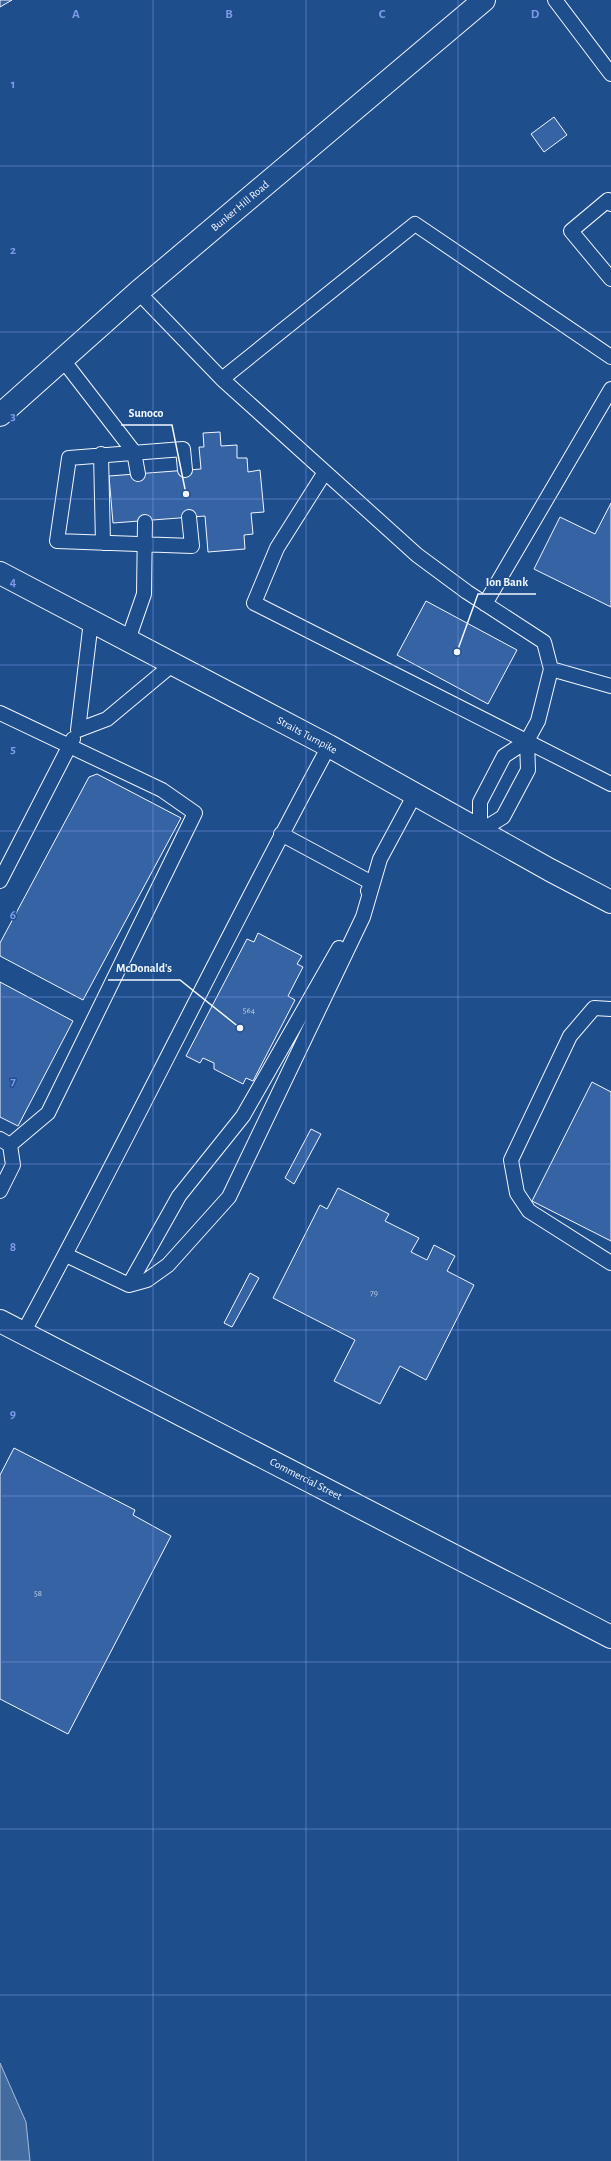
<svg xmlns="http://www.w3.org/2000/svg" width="611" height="2161" font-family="'Alegreya Sans',sans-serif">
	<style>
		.water { fill: #446ba0; stroke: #a8bbd7 }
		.building { fill: #3563a3; stroke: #f2f6ff }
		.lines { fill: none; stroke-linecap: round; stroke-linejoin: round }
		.lane-casing { stroke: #f2f6ff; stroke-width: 16 }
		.street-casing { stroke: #f2f6ff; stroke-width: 24 }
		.secondary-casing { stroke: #f2f6ff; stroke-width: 24 }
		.primary-casing { stroke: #f2f6ff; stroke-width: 24 }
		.lane { stroke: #1f4e8c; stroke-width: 14 }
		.street { stroke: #1f4e8c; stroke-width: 22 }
		.secondary { stroke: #1f4e8c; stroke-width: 22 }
		.primary { stroke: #1f4e8c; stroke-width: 22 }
		.grid { fill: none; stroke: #7d9aea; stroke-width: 1; stroke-opacity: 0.55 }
		.labels { text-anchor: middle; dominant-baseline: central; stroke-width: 3; stroke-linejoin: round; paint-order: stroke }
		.number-label { font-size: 9px; fill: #c3d1e8 }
		.street-label { font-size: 11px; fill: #f2f6ff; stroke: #1f4e8c }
		.grid-label { font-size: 13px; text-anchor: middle; font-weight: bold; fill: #7d9aea; stroke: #1f4e8c; stroke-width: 3; stroke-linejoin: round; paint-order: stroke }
		.leader { fill: none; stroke: #f2f6ff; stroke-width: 1.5 }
		.callout-dot { fill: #f2f6ff; stroke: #1f4e8c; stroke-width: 1.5 }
		.callout-label { font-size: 12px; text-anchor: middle; font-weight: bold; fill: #f2f6ff; stroke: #1f4e8c; stroke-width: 3; stroke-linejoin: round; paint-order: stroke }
	</style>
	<rect width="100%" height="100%" fill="#1f4e8c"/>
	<!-- water -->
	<path class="water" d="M0,2063l26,59 4,39h-30z"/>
	<!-- building -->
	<path class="building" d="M0,0h12l-12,7z
		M554,117l13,18 -23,17 -13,-18z
		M220,432l1,14 16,-1v13h10l1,14 12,-2 4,42 -13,1 2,21 -9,1 1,14 -37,3 -3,-36 -92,7 -4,-47 92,-7 -2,-22h5l-1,-14z
		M611,503v104l-77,-38 26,-52 35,17z
		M426,601l91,49 -29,54 -91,-49z
		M97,774l84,44 -98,182 -83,-44v-13l89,-166z
		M258,933l44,23 -5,8 6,3 -15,29 7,4 -42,81 -7,-3 -3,6 -29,-15v-6l-11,-5 -3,5 -14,-7 61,-117 7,3z
		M0,982l73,39 -55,105 -18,-9z
		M592,1082l19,10v149l-79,-40z
		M311,1129l10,5 -27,50 -9,-6z
		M338,1188l51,26 -4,7 34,17 -8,14 16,8 7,-15 21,11 -8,15 27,14 -48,95 -26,-14 -20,38 -46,-23 21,-41 -82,-42 47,-93 7,4z
		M250,1273l9,5 -27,49 -8,-4z
		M14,1448l121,62 -2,5 38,21 -103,198 -68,-35v-224z"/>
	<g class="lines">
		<!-- lane casing -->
		<g class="lane-casing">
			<path id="lane" d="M555,0l56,74
				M611,204l-3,-4 -37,31 40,48
				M138,292l84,87 195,176 50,37 77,50 7,27 -13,52 -11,20 -23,15 -24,46v29
				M63,360l71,92 4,22
				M222,379l193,-155 196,133
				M101,454l2,89
				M185,470l-2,-21 -114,9 -12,83 135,5 -3,-29
				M325,472l-48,76 -23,55 357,181
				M485,604l126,-215
				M91,621l-13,109 29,-11 66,-55
				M128,640l16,-46 1,-72
				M551,669l60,17
				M0,713l162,77 33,23 -147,300 -38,32 -10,-6
				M480,831l23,-14 25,-47 -1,-29
				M281,834l91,49 -4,8
				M0,881l73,-142
				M611,1009l-17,-1 -24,28 -59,124 6,33 12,18 82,52
				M0,1191l13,-26 -3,-20
				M66,1255l63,30 18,-5 21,-15 61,-68 134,-280 17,-58 35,-65
				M129,1285l50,-89 64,-80 96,-168
				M23,1333c106,-194 201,-393 306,-587"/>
		</g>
		<!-- street casing -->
		<g class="street-casing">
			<path id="street" d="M0,1321l611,316"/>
		</g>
		<!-- secondary casing -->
		<g class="secondary-casing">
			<path id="secondary" d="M0,415l138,-123 346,-292"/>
		</g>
		<!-- primary casing -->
		<g class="primary-casing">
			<path id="primary" d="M0,573l329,173 221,124 61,32"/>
		</g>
		<!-- lane -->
		<use href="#lane" class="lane"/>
		<!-- street -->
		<use href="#street" class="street"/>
		<!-- secondary -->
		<use href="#secondary" class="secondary"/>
		<!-- primary -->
		<use href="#primary" class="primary"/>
	</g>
	<!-- grid -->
	<path class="grid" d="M153,0v2161M306,0v2161M458,0v2161M0,166h611M0,332h611M0,499h611M0,665h611M0,831h611M0,997h611M0,1164h611M0,1330h611M0,1496h611M0,1662h611M0,1829h611M0,1995h611"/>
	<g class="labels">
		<!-- number labels -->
		<g class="number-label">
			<text x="249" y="1010">564</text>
			<text x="374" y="1293">79</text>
			<text x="38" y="1593">58</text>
		</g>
		<!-- street labels -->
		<g class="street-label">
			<text transform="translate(240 206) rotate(-40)">Bunker Hill Road</text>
			<text transform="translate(307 735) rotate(28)">Straits Turnpike</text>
			<text transform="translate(306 1479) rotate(27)">Commercial Street</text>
		</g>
	</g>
	<g class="grid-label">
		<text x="76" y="18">A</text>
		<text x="229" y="18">B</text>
		<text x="382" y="18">C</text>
		<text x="535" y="18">D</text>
		<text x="13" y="88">1</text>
		<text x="13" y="254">2</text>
		<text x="13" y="420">3</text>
		<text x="13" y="586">4</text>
		<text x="13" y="753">5</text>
		<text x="13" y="919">6</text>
		<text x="13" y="1085">7</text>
		<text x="13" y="1251">8</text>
		<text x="13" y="1418">9</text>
	</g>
	<!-- callouts -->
	<path class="leader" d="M186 494L172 425H121M457 652L478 594H536M240 1028L180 980H108"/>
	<g class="callout-dot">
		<circle cx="186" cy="494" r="4"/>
		<circle cx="457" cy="652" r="4"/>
		<circle cx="240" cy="1028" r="4"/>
	</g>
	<g class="callout-label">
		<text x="146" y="417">Sunoco</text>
		<text x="507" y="586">Ion Bank</text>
		<text x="144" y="972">McDonald's</text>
	</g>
</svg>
